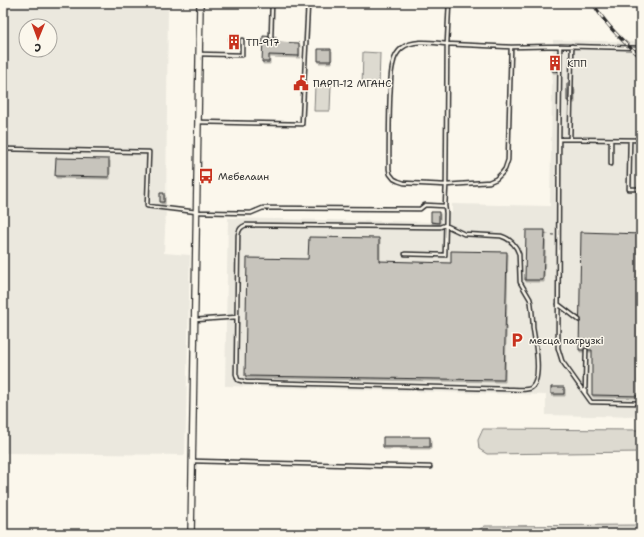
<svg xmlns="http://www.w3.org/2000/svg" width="644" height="537" font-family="'Shantell Sans',sans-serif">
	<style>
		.built { fill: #ebe8de; fill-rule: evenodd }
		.green { fill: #dddad0; stroke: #84827e }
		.building { fill: #c7c4bc; stroke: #2b2b2b; filter: url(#shadow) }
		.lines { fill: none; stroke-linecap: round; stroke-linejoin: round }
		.lane-casing { stroke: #2b2b2b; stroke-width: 5.5 }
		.street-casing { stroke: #2b2b2b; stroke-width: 8 }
		.path { stroke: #2b2b2b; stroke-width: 1; stroke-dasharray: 4 3; stroke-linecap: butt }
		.lane { stroke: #fbf7ec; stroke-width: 2.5 }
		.street { stroke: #fbf7ec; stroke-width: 5.5 }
		.rail-casing { stroke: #2b2b2b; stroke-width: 3.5 }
		.rail { stroke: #fbf7ec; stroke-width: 2; stroke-dasharray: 6; stroke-linecap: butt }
		.labels { text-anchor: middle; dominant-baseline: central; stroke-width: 3; stroke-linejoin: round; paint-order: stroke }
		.poi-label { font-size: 10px; fill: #2b2b2b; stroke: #fbf7ec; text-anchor: start }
	</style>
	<defs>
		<filter id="shadow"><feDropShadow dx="1" dy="2" stdDeviation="0" flood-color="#0004"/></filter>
	</defs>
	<rect width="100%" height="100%" fill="#fbf7ec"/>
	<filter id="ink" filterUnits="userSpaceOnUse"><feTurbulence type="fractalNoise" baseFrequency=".025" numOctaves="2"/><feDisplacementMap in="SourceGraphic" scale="8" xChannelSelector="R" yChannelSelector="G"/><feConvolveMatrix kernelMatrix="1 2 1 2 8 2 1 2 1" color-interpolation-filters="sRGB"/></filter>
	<g filter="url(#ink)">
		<!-- built -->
		<path class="built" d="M3,3h165l-2,206 -2,44 26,2 -5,200 -182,-2zM26,26h24v24h-24z
			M553,40l88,2v375l-95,-2v-20l-321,-9 3,-168 203,4v-10l21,1v-9l98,2z"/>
		<!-- green -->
		<path class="green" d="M363,52l17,1 -1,35 -17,-1z
			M315,85h16l-1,26h-16z
			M483,429l158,1v22l-154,2 -8,-5 -1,-9z
			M641,525v9h-169l13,-8z"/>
		<!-- building -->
		<path class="building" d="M263,36l13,1 -1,5 24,1v13l-30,-1v7h-7z
			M229,37h10v9h-10z
			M318,49h13v12h-13z
			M552,56h6v15h-6z
			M567,83l5,1v4h2v13h-7z
			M56,158l53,1v18l-54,-1z
			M160,193h4v9h-4z
			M431,212h8v11l-8,-1z
			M526,230h19l-2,50h-18z
			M581,232l60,2v162l-49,-1v-45h-13z
			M309,237l70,1v23l72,2v-12l56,1 -3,128 -259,-4 2,-118 61,1z
			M551,387h13v7h-13z
			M383,437h47v10h-47z"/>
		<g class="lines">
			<!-- lane casing -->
			<g class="lane-casing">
				<path id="lane" d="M449,3l-2,41 64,3 49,-1 -1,93 -1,209 4,13 29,41 50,1
					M271,37l1,-34
					M560,46l81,2
					M199,54l43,1v-15
					M198,122l104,2 6,-121
					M559,139l82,1
					M570,139l2,-93
					M630,140l-1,49h12
					M5,149l144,3 -2,54 50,6 54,1 12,-5 157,1 5,-4 20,1
					M611,164v-24
					M246,225l189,2h5l5,-2 19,9 37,2c10,3 15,9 18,18l1,28 10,17 1,4c1,8 2,17 2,25 2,12 10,52 -2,60 -4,3 -18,1 -24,1l-261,-7 -8,-2 -2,-6 2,-139c1,-6 3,-8 8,-10z
					M405,254l40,1 1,-42 -1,-7 1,-21 1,-141c-14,-1 -33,-5 -45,4 -5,4 -8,10 -9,16 -3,10 -2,21 -3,31 -1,25 -1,50 -1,74l1,5 4,5 4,2 6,2 42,2 43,-3 7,-3 6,-6 3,-4 3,-9 3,-113
					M558,304l21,16
					M195,320l42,-3
					M585,393l1,-43
					M193,461l237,6"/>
			</g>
			<!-- street casing -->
			<g class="street-casing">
				<path id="street" d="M191,534l9,-531"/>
			</g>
			<!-- path -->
			<path class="path" d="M545,234l9,1"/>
			<!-- lane -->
			<use href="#lane" class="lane"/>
			<!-- street -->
			<use href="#street" class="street"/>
			<!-- rail casing -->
			<g class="rail-casing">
				<path id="rail" d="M593,3c12,21 30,39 48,54"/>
			</g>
			<!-- rail -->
			<use href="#rail" class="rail"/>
		</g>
	</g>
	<!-- icons -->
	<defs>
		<g id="building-bare" transform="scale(1.2)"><path d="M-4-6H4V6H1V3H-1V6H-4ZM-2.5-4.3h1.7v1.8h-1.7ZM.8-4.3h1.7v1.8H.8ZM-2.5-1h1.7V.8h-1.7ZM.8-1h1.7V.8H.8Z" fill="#c8321e" stroke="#fbf7ec" stroke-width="2.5" paint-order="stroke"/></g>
		<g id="civic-bare" transform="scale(1.2)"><path d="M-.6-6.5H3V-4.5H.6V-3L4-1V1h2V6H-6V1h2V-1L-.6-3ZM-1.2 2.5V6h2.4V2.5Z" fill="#c8321e" stroke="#fbf7ec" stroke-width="2.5" paint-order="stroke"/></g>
		<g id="bus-bare" transform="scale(1.2)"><path d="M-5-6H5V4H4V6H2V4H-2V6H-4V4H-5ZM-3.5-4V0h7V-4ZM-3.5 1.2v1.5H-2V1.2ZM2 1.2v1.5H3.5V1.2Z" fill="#c8321e" stroke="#fbf7ec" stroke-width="2.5" paint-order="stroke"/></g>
		<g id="parking-bare" transform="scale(1.2)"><path d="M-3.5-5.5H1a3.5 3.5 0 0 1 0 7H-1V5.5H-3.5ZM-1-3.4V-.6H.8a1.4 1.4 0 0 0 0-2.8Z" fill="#c8321e" stroke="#fbf7ec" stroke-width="2.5" paint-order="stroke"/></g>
	</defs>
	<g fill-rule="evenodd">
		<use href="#building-bare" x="234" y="42"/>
		<use href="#building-bare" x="555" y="63"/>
		<use href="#civic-bare" x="301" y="83"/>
		<use href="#bus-bare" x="206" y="176"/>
		<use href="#parking-bare" x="517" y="340"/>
	</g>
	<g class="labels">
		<!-- poi labels -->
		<g class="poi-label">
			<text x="246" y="42">ТП-917</text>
			<text x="567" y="63">КПП</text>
			<text x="313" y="83">ПАРП-12 МГАНС</text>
			<text x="218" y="176">Мебелаин</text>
			<text x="529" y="340">месца пагрузкі</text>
		</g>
	</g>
	<!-- margin -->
	<rect width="644" height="537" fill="none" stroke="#fbf7ec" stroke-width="16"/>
	<rect x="8" y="8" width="628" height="521" fill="none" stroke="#2b2b2b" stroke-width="1.5" filter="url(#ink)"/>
	<!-- north arrow -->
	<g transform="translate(38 38) rotate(181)"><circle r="19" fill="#fbf7ec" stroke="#a8a59f"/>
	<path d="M0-3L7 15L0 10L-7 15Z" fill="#c8321e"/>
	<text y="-6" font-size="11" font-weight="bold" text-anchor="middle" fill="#2b2b2b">С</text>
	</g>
</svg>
